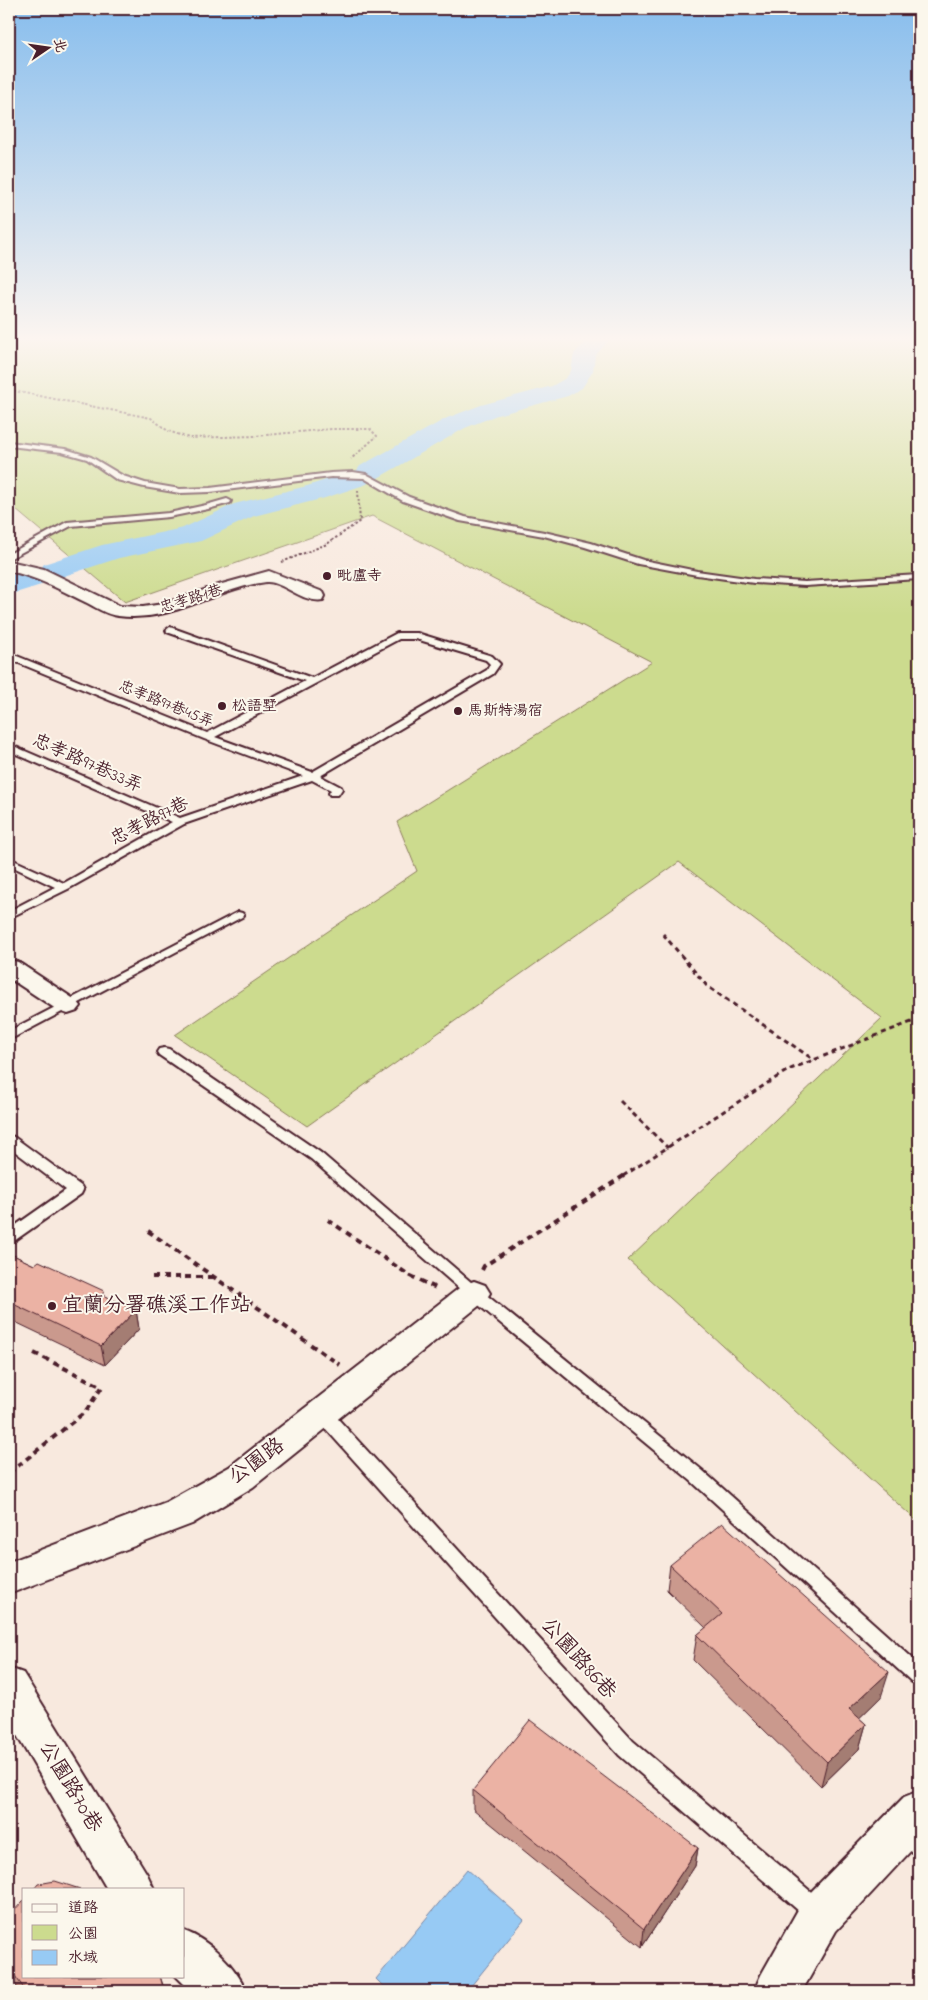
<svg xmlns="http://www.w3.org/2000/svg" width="928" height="2000" font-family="'Indie Flower','LXGW WenKai TC',sans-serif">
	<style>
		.green { fill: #ccdb8e; stroke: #8b7d5c }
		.water { fill: #97caf4; stroke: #7886a4 }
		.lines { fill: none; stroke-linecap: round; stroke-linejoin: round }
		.river { fill: #97caf4; fill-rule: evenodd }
		.service-casing { stroke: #4a1f2b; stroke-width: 4 }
		.minor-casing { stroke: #4a1f2b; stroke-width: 4 }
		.path-far2 { stroke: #4a1f2b; stroke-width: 2; stroke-dasharray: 2.5 2; stroke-linecap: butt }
		.path-far1 { stroke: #4a1f2b; stroke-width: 3; stroke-dasharray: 5 4; stroke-linecap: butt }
		.path { stroke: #4a1f2b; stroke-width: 4; stroke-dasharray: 6 5; stroke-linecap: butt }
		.service { fill: #fbf7ec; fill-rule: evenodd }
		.minor { fill: #fbf7ec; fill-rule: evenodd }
		.wall { fill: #ca998d; stroke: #4a1f2b }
		.shaded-wall { fill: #a47d73; stroke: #4a1f2b }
		.building { fill: #ebb2a4; stroke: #4a1f2b }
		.poi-dot { fill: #4a1f2b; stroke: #fbf7ec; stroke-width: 2 }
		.labels { text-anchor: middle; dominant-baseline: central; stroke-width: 4; stroke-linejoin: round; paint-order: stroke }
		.far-poi-label { font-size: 15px; fill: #4a1f2b; stroke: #fbf7ec; text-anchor: start }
		.far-street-label { font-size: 15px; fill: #4a1f2b; stroke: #fbf7ec }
		.street-label { font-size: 18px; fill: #4a1f2b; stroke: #fbf7ec }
		.near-poi-label { font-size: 21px; fill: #4a1f2b; stroke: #fbf7ec; text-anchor: start }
		.near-street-label { font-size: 21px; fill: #4a1f2b; stroke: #fbf7ec }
	</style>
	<rect width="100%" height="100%" fill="#f8e9de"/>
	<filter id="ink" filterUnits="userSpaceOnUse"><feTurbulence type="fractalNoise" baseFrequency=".02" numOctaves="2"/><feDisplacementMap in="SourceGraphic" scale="10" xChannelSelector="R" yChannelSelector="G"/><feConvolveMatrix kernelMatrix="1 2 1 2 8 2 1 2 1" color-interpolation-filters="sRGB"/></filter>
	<g filter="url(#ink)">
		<!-- green -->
		<path class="green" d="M9,336h910v1187l-291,-263 254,-242 -203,-156 -372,264 -132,-91 242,-164 -20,-49 255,-160 -280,-146 -247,86 -116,-98z"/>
		<!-- water -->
		<path class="water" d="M467,1869l57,51 -57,71h-79l-12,-12z"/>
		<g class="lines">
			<!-- river -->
			<path class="river" d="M591,336h22l-18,20 -2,15 -11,17 -14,8 -71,19 -32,13 -87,50 -8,2 -3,4 -42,14 -71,18 -53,25 -82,17 -64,21 -11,-3 -4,-6 4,-6 58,-19 81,-17 51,-24 73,-18 50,-16 3,-4 87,-48 34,-13 71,-19 14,-8 5,-7 3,-17z
				M30,570l11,3 4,6 -4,6 -32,10v-19z"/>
			<!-- service casing -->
			<g class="service-casing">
				<path id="service" d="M9,442l56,7 26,8 32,19 22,7 35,6 30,-1 121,-15 22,-1 13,2 43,23 56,20 79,15 47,11 52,17 54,11 57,8 51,3 114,-7v4l-114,7 -51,-3 -57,-8 -59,-11 -53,-17 -41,-11 -84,-15 -57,-20 -39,-23 -33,-1 -121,15 -30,1 -36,-6 -27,-7 -30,-21 -25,-7 -53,-6z
					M227,499l4,2 -1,2 -22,6 -39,8 -98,9 -62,33v-5l58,-32 102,-9 37,-8z
					M170,627l142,51 85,-45h20l75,23 8,8 -7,10 -173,102 21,11 1,2 -4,6h-8l-1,-2 2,-3 -19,-10 -128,44 -116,65 -59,29v-7l46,-24 -46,-22v-7l55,25 108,-61 -163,-71v-7l171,74 123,-42 -99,-37 -195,-80v-6l3,1 195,79 98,-52 -138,-49 -1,-2zM399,639h17l70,21 4,4 -3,6 -175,102 -97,-35z
					M238,912l4,1 2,2 -2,2 -233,123v-9z
					M164,1048l5,1 152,104 158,136 223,181 217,194v21l-7,-3 -222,-202 -221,-183 -158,-138 -152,-104 -2,-3 2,-3z
					M9,1135l5,2 67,49 2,4 -2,4 -67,47 -5,1v-12l57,-40 -57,-43z
					M322,1406l6,2 305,333 190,161 3,8 -3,8 -8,3 -8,-3 -188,-163 -303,-337 -2,-5 2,-5z"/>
			</g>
			<!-- minor casing -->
			<g class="minor-casing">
				<path id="minor" d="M9,561l35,8 76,37 23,1 20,-3 59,-20 47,-13 54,21 2,4 -2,4c-19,4 -42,-20 -57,-18 -53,7 -91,41 -148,34 -12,-1 -24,-10 -35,-15 -26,-13 -46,-24 -74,-30z
					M9,960l9,2 59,39 4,5 -4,5 -9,3 -9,-3 -50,-33z
					M474,1281l11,4 5,8 -5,8 -232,186 -61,37 -183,70v-32l157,-60 63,-35 234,-182z
					M9,1668l14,5 124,201 7,15h-47l-98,-167z
					M919,1791v51l-83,89 -34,60h-48l7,-16 43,-76 100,-102z
					M184,1931c24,8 53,36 62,60h-55l-15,-15h8z"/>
			</g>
			<!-- path-far2 -->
			<path class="path-far2" d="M9,390l142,28 17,13 21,7 66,-2 76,-7h39l7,7 -26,23
				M282,562l45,-18 33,-23 -2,-30"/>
			<!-- path-far1 -->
			<path class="path-far1" d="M663,934l44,52 107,74
				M620,1101l48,47
				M623,1176l165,-106 131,-51"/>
			<!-- path -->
			<path class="path" d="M328,1220l81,55 29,14
				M148,1231l192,134
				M482,1270l2,-4 141,-91
				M152,1277h62
				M9,1473l76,-61 17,-25 -68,-34"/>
			<!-- service -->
			<use href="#service" class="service"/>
			<!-- minor -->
			<use href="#minor" class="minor"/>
		</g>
		<!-- wall -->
		<path class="wall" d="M9,1253l25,12 102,45 3,19 -34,36 -96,-46z
			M670,1565l211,132 -22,21 7,6 -7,25 -38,37 -128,-126 4,-25 9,-7 -39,-38z
			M473,1790l225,58 -3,18 -53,81 -169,-138z
			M9,1916l151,60 5,15h-145l-11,-15z"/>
		<!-- shaded-wall -->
		<path class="shaded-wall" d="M136,1310l3,19 -34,36 -4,-19z
			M889,1672l-8,25 -38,37 6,-25z
			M866,1724l-7,25 -38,37 6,-24z
			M698,1848l-3,18 -53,81 2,-18z"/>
		<!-- building -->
		<path class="building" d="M9,1253l25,12 5,-4 65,30 -2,4 34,15 -35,36 -92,-44z
			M722,1523l167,149 -40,37 17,15 -39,38 -130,-127 25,-21 -52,-49z
			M530,1720l168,128 -54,81 -171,-139z
			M55,1881l25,8h-46l4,-5z
			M24,1900v76h136l4,15h-138l-17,-23v-52z"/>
	</g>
	<!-- sky -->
	<linearGradient id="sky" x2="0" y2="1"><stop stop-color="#87bded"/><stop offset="0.55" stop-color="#fcf5f0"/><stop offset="1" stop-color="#fcf5f0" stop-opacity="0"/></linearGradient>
	<rect width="928" height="616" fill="url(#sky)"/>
	<!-- markers -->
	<g class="poi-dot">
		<circle cx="327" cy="576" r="5"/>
		<circle cx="222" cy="706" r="5"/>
		<circle cx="458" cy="711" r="5"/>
		<circle cx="52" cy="1306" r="5"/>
	</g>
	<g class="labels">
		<!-- far-poi labels -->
		<g class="far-poi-label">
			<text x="337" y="576">毗盧寺</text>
			<text x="232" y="706">松語墅</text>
			<text x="468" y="711">馬斯特湯宿</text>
		</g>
		<!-- far-street labels -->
		<g class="far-street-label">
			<text transform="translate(191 599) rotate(-17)">忠孝路1巷</text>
			<text transform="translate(166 704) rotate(22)">忠孝路97巷45弄</text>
		</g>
		<!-- street labels -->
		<g class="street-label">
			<text transform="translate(87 764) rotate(24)">忠孝路97巷33弄</text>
			<text transform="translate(150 822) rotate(-27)">忠孝路97巷</text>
		</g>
		<!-- near-poi labels -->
		<g class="near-poi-label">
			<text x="62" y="1306">宜蘭分署礁溪工作站</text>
		</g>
		<!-- near-street labels -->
		<g class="near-street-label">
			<text transform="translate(257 1462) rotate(-36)">公園路</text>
			<text transform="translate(578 1659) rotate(48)">公園路86巷</text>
			<text transform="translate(70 1787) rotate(59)">公園路70巷</text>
		</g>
	</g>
	<!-- margin -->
	<rect width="928" height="2000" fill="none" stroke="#fbf7ec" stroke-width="30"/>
	<rect x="15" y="15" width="898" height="1970" fill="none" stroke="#4a1f2b" stroke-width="2" filter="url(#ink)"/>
	<!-- legend -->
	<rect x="22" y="1888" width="162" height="90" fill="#fbf7ec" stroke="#b4a19f"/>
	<rect x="32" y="1904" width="25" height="8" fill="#fbf7ec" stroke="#b4a19f"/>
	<text x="68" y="1912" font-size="15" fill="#4a1f2b">道路</text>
	<rect x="32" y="1925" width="25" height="15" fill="#ccdb8e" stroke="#b4a19f"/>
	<text x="68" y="1938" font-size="15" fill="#4a1f2b">公園</text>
	<rect x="32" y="1950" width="25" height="15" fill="#97caf4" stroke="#b4a19f"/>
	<text x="68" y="1962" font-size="15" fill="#4a1f2b">水域</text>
	<!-- north arrow -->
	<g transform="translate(48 48) rotate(77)" stroke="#fbf7ec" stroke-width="4" paint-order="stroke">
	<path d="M0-4L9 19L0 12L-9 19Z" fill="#4a1f2b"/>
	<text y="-8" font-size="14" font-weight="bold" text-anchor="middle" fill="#4a1f2b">北</text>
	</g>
</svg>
